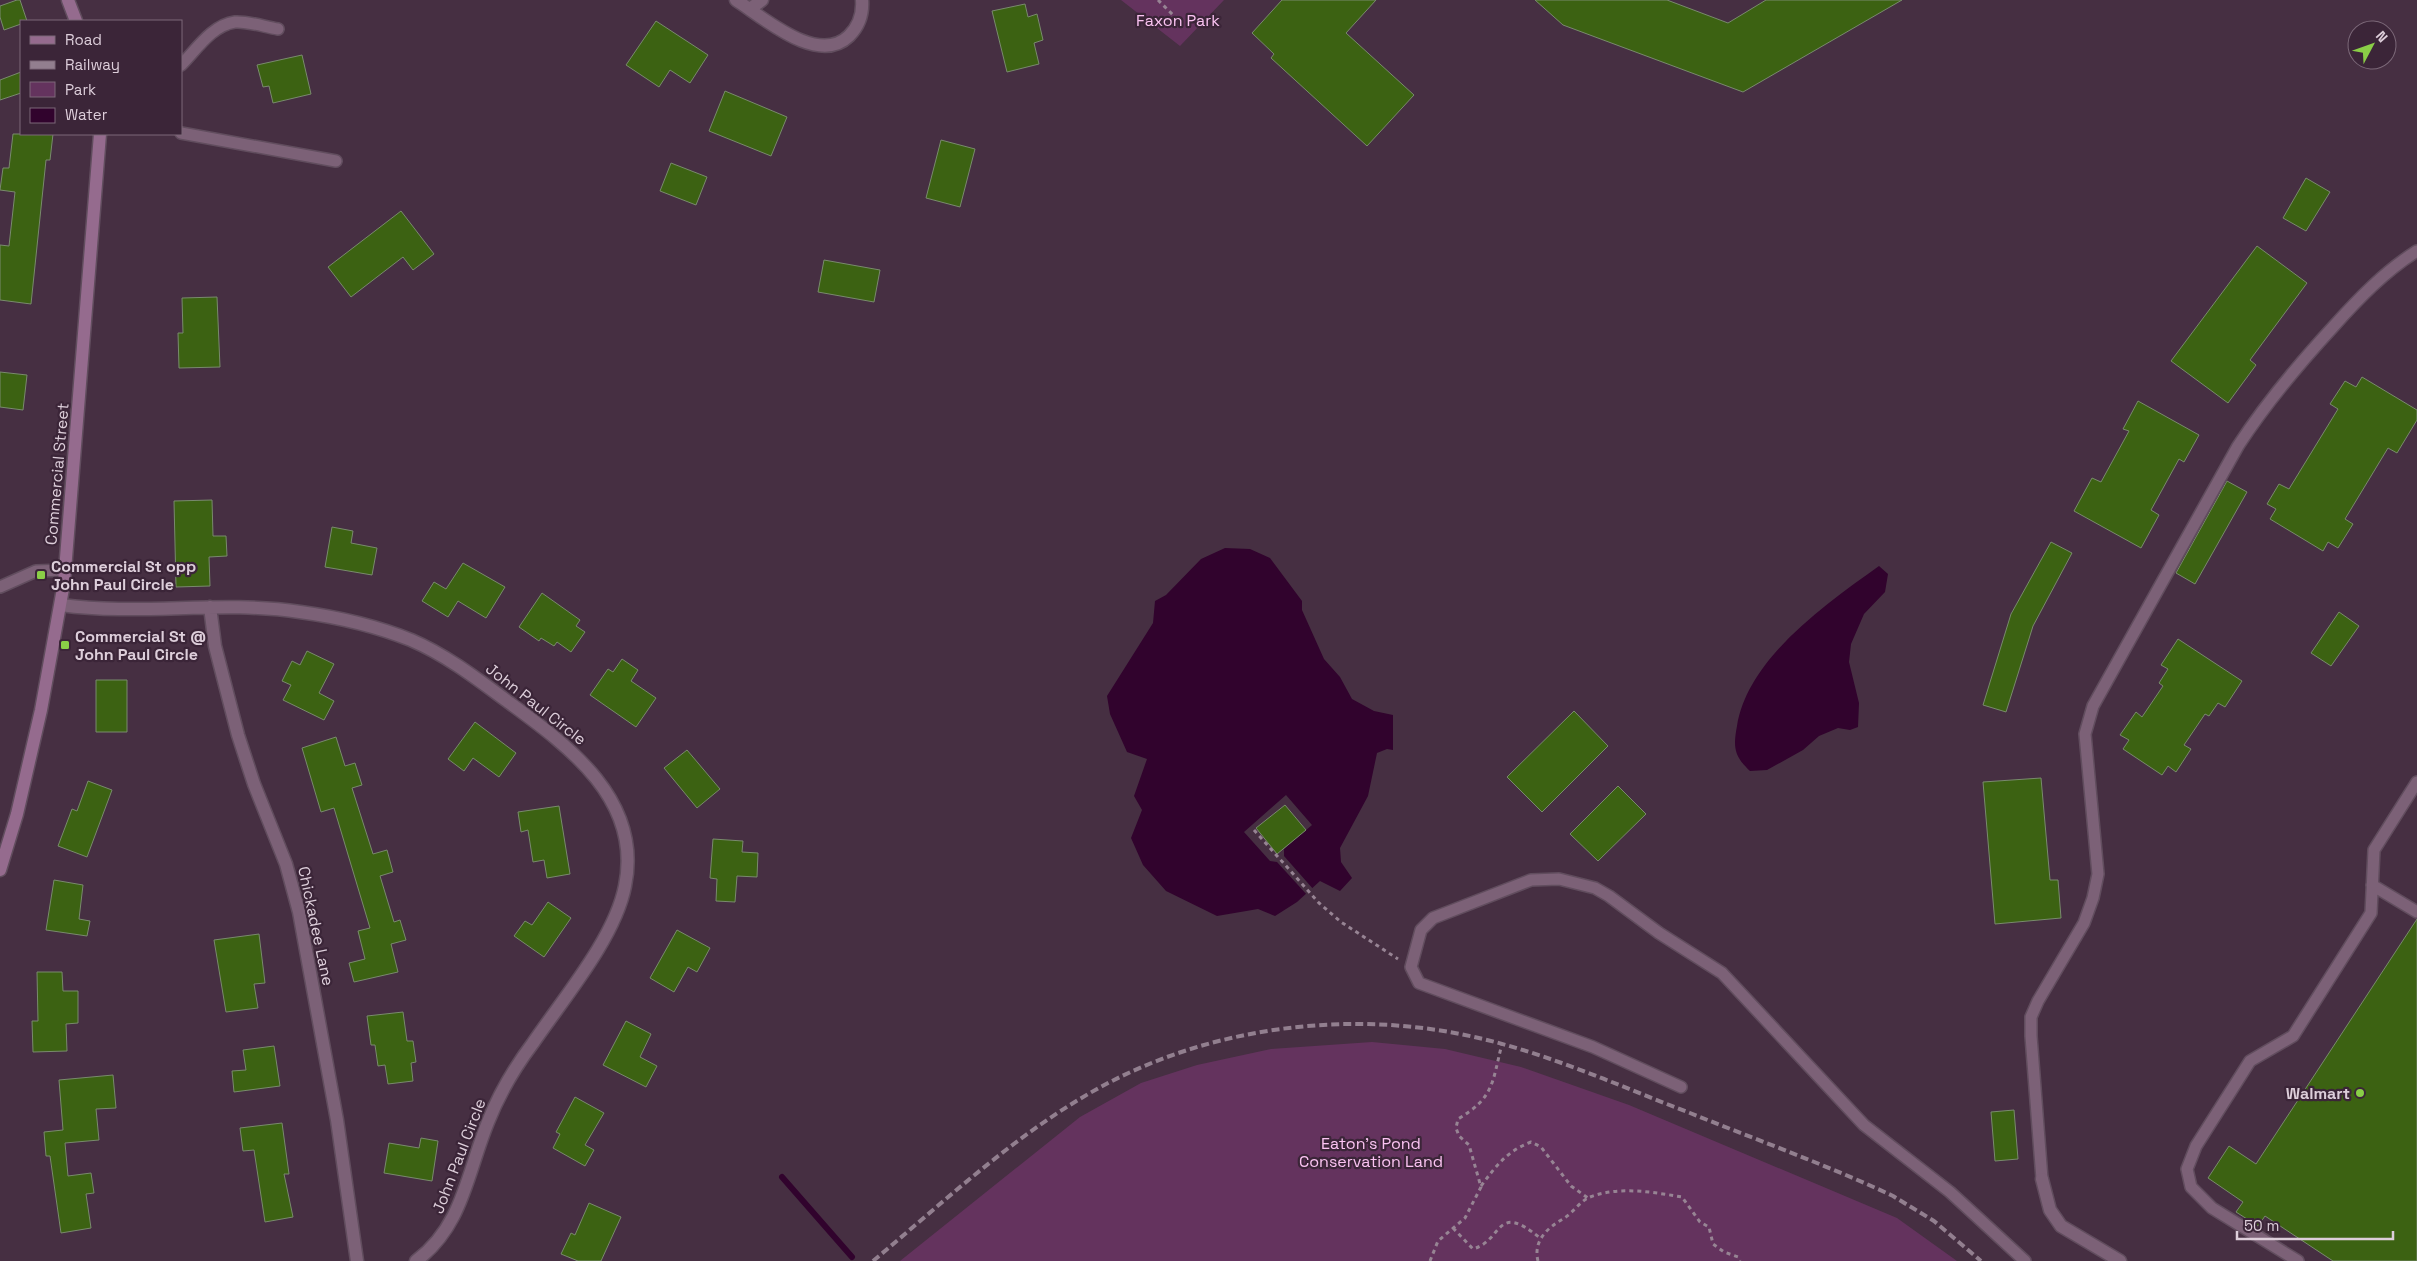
<svg xmlns="http://www.w3.org/2000/svg" width="2417" height="1261" font-family="'Space Grotesk',sans-serif">
	<style>
		.green { fill: #64335e }
		.water { fill: #31032d }
		.pier { fill: #462f42 }
		.lines { fill: none; stroke-linecap: round; stroke-linejoin: round }
		.stream { stroke: #31032d; stroke-width: 6 }
		.building { fill: #3c6212; stroke: #798a6d }
		.service-casing { stroke: #614d5e; stroke-width: 14 }
		.minor-casing { stroke: #614d5e; stroke-width: 15 }
		.secondary-casing { stroke: #614d5e; stroke-width: 15 }
		.path { stroke: #978494; stroke-width: 3; stroke-dasharray: 4 4; stroke-linecap: butt }
		.service { stroke: #7c6177; stroke-width: 11 }
		.minor { stroke: #7c6177; stroke-width: 12 }
		.secondary { stroke: #956b8e; stroke-width: 12 }
		.rail { stroke: #927f8f; stroke-width: 4; stroke-dasharray: 8 4; stroke-linecap: butt }
		.poi-dot { fill: #8ace47; stroke: #3b2538; stroke-width: 2 }
		.labels { text-anchor: middle; dominant-baseline: central; stroke-width: 4.5; stroke-linejoin: round; paint-order: stroke }
		.park-label { font-size: 16px; fill: #fbc3f2; stroke: #3b2538 }
		.street-label { font-size: 16px; fill: #ddceda; stroke: #3b2538 }
		.poi-label { font-size: 16px; font-weight: bold; fill: #ddceda; stroke: #3b2538; text-anchor: start }
	</style>
	<rect width="100%" height="100%" fill="#462f42"/>
	<!-- green -->
	<path class="green" d="M1121,0h103l-44,46z
		M1372,1042l73,7 76,18 108,38 268,113 60,43h-1057l180,-144 61,-34 56,-18 74,-16z"/>
	<!-- water -->
	<path class="water" d="M1225,548l25,1 20,9 32,43v9l22,49 16,18 12,22 22,12 19,4v35l-6,-1 -10,4 -9,43 -28,52 1,14 11,16 -12,13 -20,-10 -23,21 -22,14 -17,-7 -41,7 -51,-25 -23,-26 -12,-27 11,-28 -8,-14 13,-37 -20,-7 -17,-38 -3,-18 46,-73 2,-22 11,-6 35,-36z
		M1879,566l9,8 -3,18 -21,22 -13,30 -2,18 10,41 -1,24 -8,3 -12,-2 -19,8 -16,14 -36,20 -17,1c-16,-15 -17,-24 -13,-45 11,-68 89,-122 142,-160z"/>
	<!-- pier -->
	<path class="pier" d="M1286,795l26,30 -28,24v7l30,34 -6,6 -31,-34 -7,-1 -26,-29z"/>
	<g class="lines">
		<!-- stream -->
		<path class="stream" d="M782,1177l70,80"/>
	</g>
	<!-- building -->
	<path class="building" d="M17,0h3l7,21h-6v3l-17,6 -4,-13v-11z
		M1282,0h94l-30,33 68,62 -47,51 -96,-88 3,-4 -22,-21z
		M1535,0h132l61,23 38,-23h136l-159,92 -180,-67z
		M1025,4l3,13 9,-3 6,26 -9,3 5,21 -32,8 -15,-61z
		M656,21l52,34 -18,28 -20,-13 -11,17 -33,-22z
		M302,55l9,39 -38,9 -4,-17 -6,1 -6,-22z
		M21,72v21l-21,7v-20z
		M725,91l62,26 -16,39 -62,-25z
		M13,134h40l-3,26h-4l-15,144 -31,-4v-55l9,1 6,-54 -15,-2 3,-22h6z
		M941,140l34,9 -15,58 -34,-9z
		M671,163l36,14 -11,28 -36,-14z
		M2306,178l24,14 -24,39 -23,-13z
		M401,211l33,43 -21,16 -10,-13 -52,40 -23,-30z
		M2257,246l50,37 -57,77 6,5 -28,38 -57,-42z
		M824,260l56,10 -6,32 -56,-10z
		M217,297l3,70 -41,1 -1,-35h5l-1,-35z
		M0,372l27,3 -4,35 -23,-3z
		M2362,377l55,33v10l-20,33 -9,-5 -43,71 8,5 -15,24 -10,-6 -5,9 -53,-32 6,-10 -9,-5 12,-20 10,5 49,-80 -8,-5 15,-23 11,6z
		M2138,401l61,34 -15,27 -5,-3 -28,51 8,5 -18,33 -67,-37 18,-33 9,4 28,-51 -6,-2z
		M2227,481l20,11 -52,92 -19,-11z
		M212,500l1,36h13l1,20 -18,1 1,29 -34,1 -2,-86z
		M332,527l21,4 -2,12 26,5 -5,27 -47,-8z
		M2051,542l21,11 -39,73 -27,86 -23,-7 28,-91z
		M463,563l42,24 -19,31 -28,-17 -10,16 -26,-16 12,-19 12,7z
		M542,593l38,27 -4,6 9,6 -14,20 -14,-10 -3,4 -13,-8 -2,3 -20,-14z
		M2339,612l20,14 -28,40 -20,-13z
		M2178,639l64,42 -17,26 -7,-4 -9,13 -4,-2 -21,31 7,4 -15,23 -8,-6 -6,9 -39,-26 6,-9 -9,-5 16,-23 6,5 21,-31 -4,-3 9,-14 -7,-4z
		M307,651l27,13 -15,29 15,8 -10,19 -41,-20 8,-15 -9,-4 10,-20 8,4z
		M622,659l16,11 -7,11 25,17 -20,29 -46,-32 18,-26 5,3z
		M96,680h31v52h-31z
		M1574,711l34,35 -66,66 -35,-35z
		M475,722l41,31 -17,24 -26,-19 -9,13 -16,-12z
		M336,737l9,29 10,-3 7,22 -10,3 21,66 14,-4 6,22 -13,4 14,46 6,-2 6,20 -15,4 7,28 -44,10 -5,-19 16,-4 -7,-28 12,-3 -36,-120 -13,4 -19,-64z
		M687,750l33,39 -23,19 -33,-40z
		M2041,778l9,102h8l3,38 -66,6 -12,-142z
		M88,781l24,9 -25,67 -29,-11 14,-37 5,2z
		M1618,786l28,28 -48,47 -28,-27z
		M1285,805l21,25 -29,24 -21,-26z
		M559,806l11,68 -23,4 -3,-18 -11,2 -5,-32 -7,2 -3,-20z
		M713,839l30,2 -1,11 16,1 -1,24 -20,-1 -2,26 -19,-1 1,-22 -7,-1z
		M54,880l29,5 -4,34 11,2 -3,15 -41,-6z
		M548,902l23,16 -27,39 -30,-21 11,-15 7,4z
		M2417,919v342h-84l-68,-45 -7,10 -22,-14 7,-10 -35,-24 21,-32 27,18z
		M677,930l33,18 -13,24 -9,-5 -14,25 -24,-14z
		M259,934l6,49 -11,1 4,24 -32,4 -12,-72z
		M37,972h25l1,19h15v32l-12,1 1,27 -34,1 -1,-31h6z
		M403,1012l4,29h6l3,21 -5,1 2,18 -25,3 -3,-19 -7,1 -3,-21h-4l-4,-29z
		M626,1021l25,13 -11,23 17,9 -11,21 -43,-22z
		M274,1046l6,40 -46,6 -2,-21 14,-1 -3,-20z
		M113,1075l3,33 -20,1 3,31 -34,3 3,33 23,-3 3,20 -8,1 5,34 -30,5 -11,-77h-4l-2,-24 19,-2 -4,-50z
		M575,1097l29,16 -19,32 9,5 -9,16 -32,-18 7,-14 -4,-2z
		M2014,1110l4,49 -23,2 -4,-49z
		M282,1123l7,51h-5l9,43 -28,5 -11,-72 -11,1 -3,-23z
		M421,1138l17,3 -6,40 -48,-8 5,-30 30,5z
		M589,1203l32,14 -20,44h-23l-17,-7 10,-21 4,2z"/>
	<g class="lines">
		<!-- service casing -->
		<g class="service-casing">
			<path id="service" d="M181,65c15,-15 31,-40 54,-43 13,-1 30,5 43,7
				M181,133l155,28
				M0,587l36,-16 29,-1
				M2372,885l45,27
				M1681,1087l-88,-40 -174,-64 -8,-16 10,-37 12,-12 98,-38 28,-1 36,9 14,8 50,37 63,40 142,152 86,67 75,69
				M2042,1179l-11,-143v-19l7,-16 46,-78 9,-25 5,-24 -13,-140 8,-28 145,-260c28,-43 60,-81 95,-119 25,-28 52,-56 84,-76
				M2298,1261l-86,-53 -21,-21 -4,-18 9,-23 54,-85 43,-25 78,-123 3,-63 43,-68"/>
		</g>
		<!-- minor casing -->
		<g class="minor-casing">
			<path id="minor" d="M736,0c28,18 82,66 113,36 10,-10 14,-23 13,-36
				M750,9l12,-9
				M61,605c79,11 160,-5 239,7 37,5 76,14 111,28 35,15 65,38 96,61 60,44 136,98 118,185 -10,52 -62,113 -92,157 -18,24 -34,51 -45,79 -21,51 -25,104 -72,139
				M210,607l5,39 23,89 16,49 32,80 13,48 38,208 20,141
				M2042,1179l8,31 11,16 59,35"/>
		</g>
		<!-- secondary casing -->
		<g class="secondary-casing">
			<path id="secondary" d="M68,0l8,21
				M0,870l17,-56 24,-104 23,-127 36,-449"/>
		</g>
		<!-- path -->
		<path class="path" d="M1158,0l18,18
			M1254,830l65,73 22,19 57,37
			M1481,1186c15,-20 26,-35 50,-44l10,5 30,39 17,12
			M1453,1228l20,21c31,-9 22,-48 67,-11
			M1430,1261l8,-20 27,-23 16,-31 -12,-42 -10,-9 -3,-8 2,-9c37,-22 34,-37 44,-75
			M1538,1261c-5,-20 9,-33 25,-42 10,-6 17,-18 27,-22 29,-11 62,-5 92,0l18,25 9,5 4,17 11,8 14,5 2,4"/>
		<!-- service -->
		<use href="#service" class="service"/>
		<!-- minor -->
		<use href="#minor" class="minor"/>
		<!-- secondary -->
		<use href="#secondary" class="secondary"/>
		<!-- rail -->
		<path class="rail" d="M873,1261c78,-65 155,-139 247,-184 111,-54 244,-67 363,-38 71,17 139,48 207,74 67,27 137,52 203,83l41,25 47,40"/>
	</g>
	<!-- markers -->
	<g class="poi-dot">
		<rect x="36" y="570" width="10" height="10" rx="2.5"/>
		<rect x="60" y="640" width="10" height="10" rx="2.5"/>
		<circle cx="2360" cy="1093" r="5"/>
	</g>
	<g class="labels">
		<!-- park labels -->
		<g class="park-label">
			<text x="1178" y="20">Faxon Park</text>
			<text x="1371" y="1143">Eaton's Pond<tspan x="1371" dy="18">Conservation Land</tspan></text>
		</g>
		<!-- street labels -->
		<g class="street-label">
			<text transform="translate(57 474) rotate(-85)">Commercial Street</text>
			<text transform="translate(536 704) rotate(38)">John Paul Circle</text>
			<text transform="translate(316 926) rotate(78)">Chickadee Lane</text>
			<text transform="translate(459 1156) rotate(-69)">John Paul Circle</text>
		</g>
		<!-- poi labels -->
		<g class="poi-label">
			<text x="51" y="566">Commercial St opp<tspan x="51" dy="18">John Paul Circle</tspan></text>
			<text x="75" y="636">Commercial St @<tspan x="75" dy="18">John Paul Circle</tspan></text>
			<text x="2350" y="1093" text-anchor="end">Walmart</text>
		</g>
	</g>
	<!-- legend -->
	<rect x="20" y="20" width="162" height="115" fill="#3b2538" stroke="#7c6979"/>
	<rect x="30" y="36" width="25" height="8" fill="#956b8e" stroke="#7c6979"/>
	<text x="65" y="45" font-size="15" fill="#ddceda">Road</text>
	<rect x="30" y="61" width="25" height="8" fill="#927f8f" stroke="#7c6979"/>
	<text x="65" y="70" font-size="15" fill="#ddceda">Railway</text>
	<rect x="30" y="82" width="25" height="15" fill="#64335e" stroke="#7c6979"/>
	<text x="65" y="95" font-size="15" fill="#ddceda">Park</text>
	<rect x="30" y="108" width="25" height="15" fill="#31032d" stroke="#7c6979"/>
	<text x="65" y="120" font-size="15" fill="#ddceda">Water</text>
	<!-- north arrow -->
	<g transform="translate(2372 45) rotate(49)"><circle r="24" fill="#3b2538" stroke="#7c6979"/>
	<path d="M0-4L9 19L0 12L-9 19Z" fill="#8ace47"/>
	<text y="-8" font-size="14" font-weight="bold" text-anchor="middle" fill="#ddceda">N</text>
	</g>
	<!-- scale -->
	<path d="M2237 1231v8h156v-8" fill="none" stroke="#ddceda" stroke-width="2.5"/>
	<text x="2244" y="1231" font-size="15" fill="#ddceda" stroke="#3b2538" stroke-width="4" paint-order="stroke">50 m</text>
</svg>
